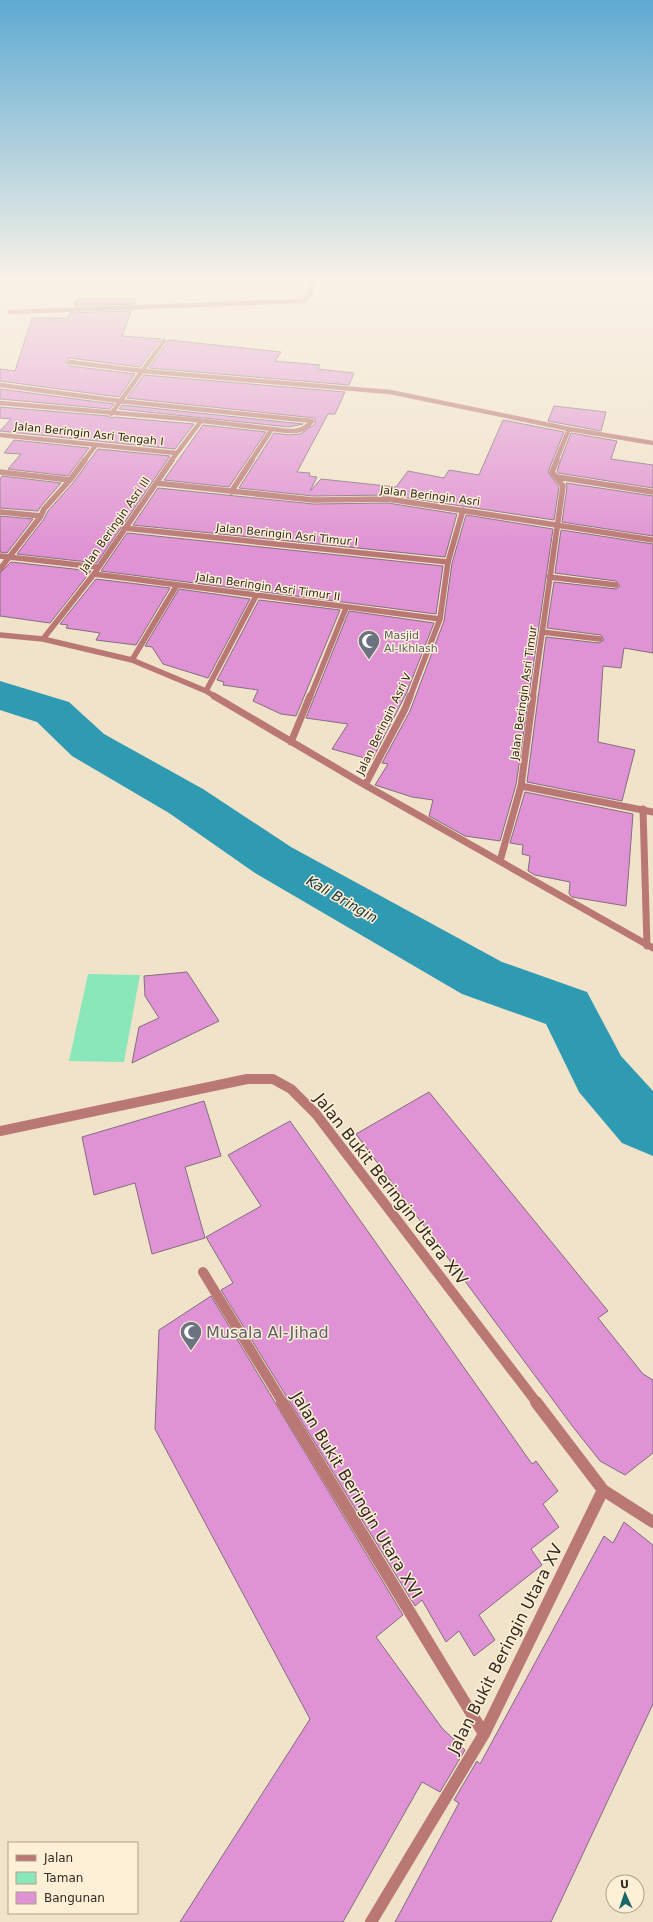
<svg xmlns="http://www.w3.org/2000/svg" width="653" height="1922" font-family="'DejaVu Sans',sans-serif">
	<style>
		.green { fill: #89e7b9 }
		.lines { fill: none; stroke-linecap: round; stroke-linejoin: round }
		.river { fill: #2f9bb2; fill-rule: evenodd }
		.building { fill: #e093d4; stroke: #826d7e }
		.lane { stroke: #ba7875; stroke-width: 4.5 }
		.street-far4 { stroke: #ba7875; stroke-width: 4.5 }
		.street-far3 { stroke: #ba7875; stroke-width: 5.5 }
		.street-far2 { stroke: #ba7875; stroke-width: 7 }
		.street-far1 { stroke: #ba7875; stroke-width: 10 }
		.street { stroke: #ba7875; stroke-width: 12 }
		.labels { text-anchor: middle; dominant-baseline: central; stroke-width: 3; stroke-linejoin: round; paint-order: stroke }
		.far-street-label { font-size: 11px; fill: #302a21; stroke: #fef0d7 }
		.far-worship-label { font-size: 11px; fill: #5b616d; stroke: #fef0d7; text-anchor: start }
		.water-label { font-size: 14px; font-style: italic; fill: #20383e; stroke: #fef0d7 }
		.near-street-label { font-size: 16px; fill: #302a21; stroke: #fef0d7 }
		.near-worship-label { font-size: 16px; fill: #5b616d; stroke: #fef0d7; text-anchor: start }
	</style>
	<rect width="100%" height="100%" fill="#f1e3ca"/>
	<!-- green -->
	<path class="green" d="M88,974l52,1 -16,87 -55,-1z"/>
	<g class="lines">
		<!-- river -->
		<path class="river" d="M0,681l69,21 35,32 99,55 88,58 211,115 85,30 34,64 32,35v65l-31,-13 -43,-51 -33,-68 -84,-30 -207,-121 -86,-60 -97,-57 -35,-34 -37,-12z"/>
	</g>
	<!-- building -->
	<path class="building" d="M77,299h59l-2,5 -60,2z
		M131,311l-9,25 39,3 -21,28 -70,-9 -4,3 4,5 65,8 -16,23 -119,-16v-12l15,2 17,-53h36l2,-5z
		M168,340l113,12 -6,9 45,4 -3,4 37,4 -5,12 -200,-17 18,-25z
		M144,375l201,17 -10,22h-7l-31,58 13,1 -1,3 8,1 -7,14 11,-12 75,8 12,-16 36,7 5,-8 30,5 24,-55 61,12 -16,40 11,15 -5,33 -165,-25 -76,1 -74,-8 35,-55 15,2 11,-1 15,-10v-6l-188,-20z
		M0,389l114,15 -4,5 -110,-10z
		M122,405l181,19 -14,3 -170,-18z
		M554,406l52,6 -5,19 -53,-10z
		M0,407l108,9 3,2 3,-1 80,7 -19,25 -175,-18 11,-12 -11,-1z
		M203,425l63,7 -37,55 -65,-7z
		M571,433l46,8 -6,18 42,6v23l-95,-15 -1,-2 4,-12z
		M14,440l75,8 -21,28 -60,-7 13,-15 -17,-1z
		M98,449l72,7 -73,107 -80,-9 27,-35 4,-8 25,-28z
		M2,476l59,7 -20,23 -3,5 -38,-3v-29z
		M566,483l87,13v40l-91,-14 5,-35z
		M158,488l155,16 75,-1 69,11 -12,43 -312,-32z
		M466,515l87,14 -37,256 -16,56 -35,-5 -36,-20 4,-16 -21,-3 -37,-12 13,-21 -6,-1 28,-52 34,-90 8,-58z
		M0,516l33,3 -26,34 -7,-1z
		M561,530l92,14v109l-29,-5 -3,20 -18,-2 -5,76 37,8 -13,51 -95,-19 19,-145 53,6 5,-3 -3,-5 -54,-7 7,-46 62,7 4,-3 -4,-5 -61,-8z
		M127,533l316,33 -7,48 -335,-43z
		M11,562l80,9 -41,52 -50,-7v-43z
		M96,579l74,9 -34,57 -40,-5 4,-7 -34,-5 2,-3 -8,-1z
		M179,589l71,10 -42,79 -45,-14 -11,-17 -7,-1z
		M259,600l81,10 -44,106 -15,-2 -28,-13 5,-11 -35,-5 1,-3 -7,-2z
		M349,611l85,12 -27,69 -35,68 -40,-11 16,-25 -42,-6z
		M525,792l108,22 -7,92 -54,-9 -3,-3 1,-12 -35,-7 -7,-4 2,-15 -8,-2 1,-9 -13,-2z
		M187,972l32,49 -87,42 7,-36 20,-9 -14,-22 -1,-20z
		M429,1092l179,219 -10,7 45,56 10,6v73l-28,22 -25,-14 -27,-34 -217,-293z
		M204,1101l17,55 -36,11 20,71 -53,16 -17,-71 -41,12 -12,-58z
		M290,1121l242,343 4,-3 22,30 -15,13 16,23 -28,22 11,16 -63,50 16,25 -21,16 -15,-25 -13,11 -24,-42 -7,6 -194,-316 12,-7 -27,-46 55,-31 -33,-51z
		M211,1296l192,319 -27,22 66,91 23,22 -25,42 -18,-10 -79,140h-163l130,-203 -155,-290 4,-99z
		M624,1522l29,23v159l-102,218h-156l64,-119 -5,-3 23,-39 3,3 124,-228 9,7z"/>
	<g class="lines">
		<!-- lane -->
		<path class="lane" d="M10,312l293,-11 7,-7 3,-15"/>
		<!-- street-far4 -->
		<path class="street-far4" d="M70,362l72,9 248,21 179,37 -13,32
			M0,385l119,16 193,20c-11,14 -24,10 -40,8l-21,32
			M0,403l186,16 86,10
			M111,414l53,-73
			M569,429l84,14
			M0,435l176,18
			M84,461l12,-16
			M171,461l30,-40"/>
		<!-- street-far3 -->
		<path class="street-far3" d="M0,472l70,8
			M557,477l96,15
			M156,483l157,17 75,-1 265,41
			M231,492l21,-32
			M0,512l41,4
			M124,528l324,34
			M0,556l97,11
			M0,569l41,-53 3,-7 26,-29 15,-20
			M94,574l346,45
			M549,577l67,8
			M542,632l58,7
			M0,635l43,4 89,21 74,31 10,6
			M43,639l51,-65 78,-114
			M132,660l45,-75
			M206,691l50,-95
			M310,697l36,-89
			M410,697l30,-78 8,-57 15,-52
			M533,697l30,-211 -11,-14 5,-12"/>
		<!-- street-far2 -->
		<path class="street-far2" d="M214,696l151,89 288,163
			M291,742l19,-46
			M365,785l40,-76 5,-13
			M521,786l132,26
			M643,809l4,137
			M500,861l21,-75 12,-90"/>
		<!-- street-far1 -->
		<path class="street-far1" d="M0,1131l247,-52h26l18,10 25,25 221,289
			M203,1272l80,131"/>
		<!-- street -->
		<path class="street" d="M282,1402l202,332
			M536,1402l67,88 50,32
			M371,1922l113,-188 119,-244"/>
	</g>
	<!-- sky -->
	<linearGradient id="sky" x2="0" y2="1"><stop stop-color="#5eaad2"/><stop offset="0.51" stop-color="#f9f2e7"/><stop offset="1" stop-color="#f9f2e7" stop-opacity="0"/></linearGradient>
	<rect width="653" height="548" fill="url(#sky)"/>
	<!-- icons -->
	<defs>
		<g id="mosque-pin" transform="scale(1.15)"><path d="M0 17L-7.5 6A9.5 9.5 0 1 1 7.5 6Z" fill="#6b7280" stroke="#fef0d7"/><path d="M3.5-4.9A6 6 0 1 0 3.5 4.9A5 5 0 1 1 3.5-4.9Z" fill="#fff"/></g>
	</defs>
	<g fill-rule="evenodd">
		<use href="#mosque-pin" x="369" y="641"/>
		<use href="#mosque-pin" x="191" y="1332"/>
	</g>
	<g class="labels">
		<!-- far-street labels -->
		<g class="far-street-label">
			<text transform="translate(89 434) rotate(6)">Jalan Beringin Asri Tengah I</text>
			<text transform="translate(430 496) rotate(7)">Jalan Beringin Asri</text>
			<text transform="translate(115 525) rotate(-55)">Jalan Beringin Asri III</text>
			<text transform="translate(287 535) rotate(6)">Jalan Beringin Asri Timur I</text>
			<text transform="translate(268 587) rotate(8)">Jalan Beringin Asri Timur II</text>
			<text transform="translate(524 693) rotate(-82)">Jalan Beringin Asri Timur</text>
			<text transform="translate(384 724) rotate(-64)">Jalan Beringin Asri V</text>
		</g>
		<!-- far-worship labels -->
		<g class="far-worship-label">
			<text x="384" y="635">Masjid<tspan x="384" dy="13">Al-Ikhlash</tspan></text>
		</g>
		<!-- water labels -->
		<g class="water-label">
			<text transform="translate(342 899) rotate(30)">Kali Bringin</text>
		</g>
		<!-- near-street labels -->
		<g class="near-street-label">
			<text transform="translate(391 1189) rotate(52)">Jalan Bukit Beringin Utara XIV</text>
			<text transform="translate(357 1495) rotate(59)">Jalan Bukit Beringin Utara XVI</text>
			<text transform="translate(505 1649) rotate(-63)">Jalan Bukit Beringin Utara XV</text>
		</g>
		<!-- near-worship labels -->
		<g class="near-worship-label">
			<text x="206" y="1332">Musala Al-Jihad</text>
		</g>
	</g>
	<!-- legend -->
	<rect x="8" y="1842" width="130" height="72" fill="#fef0d7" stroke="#aca18e"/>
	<rect x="16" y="1855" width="20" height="6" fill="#ba7875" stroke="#aca18e"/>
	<text x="44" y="1862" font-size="12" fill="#302a21">Jalan</text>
	<rect x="16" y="1872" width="20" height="12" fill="#89e7b9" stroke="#aca18e"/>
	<text x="44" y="1882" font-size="12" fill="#302a21">Taman</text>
	<rect x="16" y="1892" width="20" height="12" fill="#e093d4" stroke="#aca18e"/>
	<text x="44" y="1902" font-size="12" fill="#302a21">Bangunan</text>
	<!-- north arrow -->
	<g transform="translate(625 1894) rotate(357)"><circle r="19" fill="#fef0d7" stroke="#aca18e"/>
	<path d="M0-3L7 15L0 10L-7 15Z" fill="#186667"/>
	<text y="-6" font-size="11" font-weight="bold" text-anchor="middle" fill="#302a21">U</text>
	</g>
</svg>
